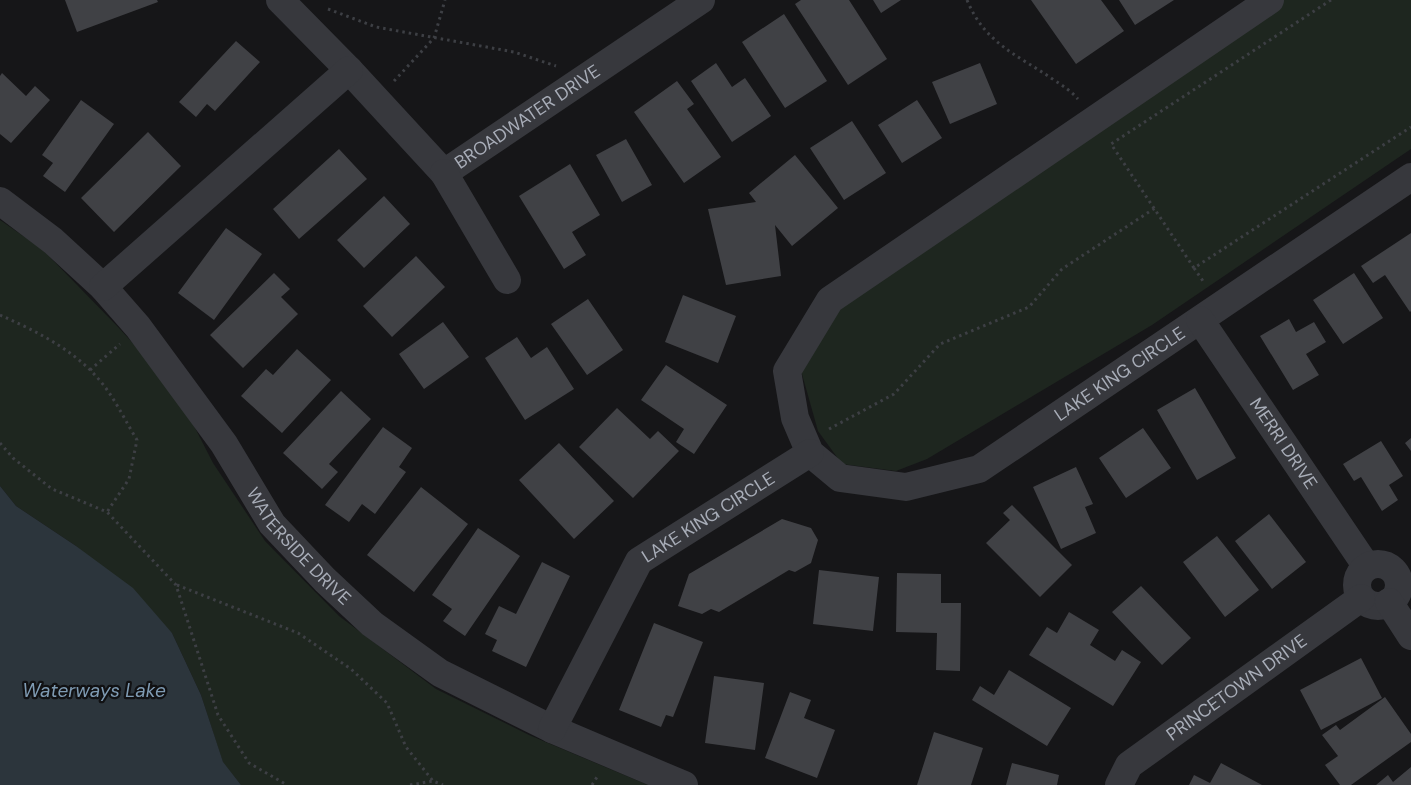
<svg xmlns="http://www.w3.org/2000/svg" width="1411" height="785" font-family="'DM Sans',sans-serif">
	<style>
		.green { fill: #1e261f }
		.water { fill: #2c353c }
		.building { fill: #404145 }
		.lines { fill: none; stroke-linecap: round; stroke-linejoin: round }
		.path { stroke: #3d3f44; stroke-width: 3; stroke-dasharray: 2.5 4; stroke-linecap: butt }
		.minor { stroke: #37383d; stroke-width: 28 }
		.labels { text-anchor: middle; dominant-baseline: central; stroke-width: 4.5; stroke-linejoin: round; paint-order: stroke }
		.street-label { font-size: 18px; fill: #a8adb8; stroke: #111113 }
		.water-label { font-size: 19px; font-style: italic; fill: #7f9bb3; stroke: #111113 }
	</style>
	<rect width="100%" height="100%" fill="#161618"/>
	<!-- green -->
	<path class="green" d="M1283,0h128v149l-259,176 -225,134 -31,12 -54,-7 -24,-33 -18,-64 40,-65z
		M0,220l42,29 76,78 57,62 38,74 52,78 74,75 97,73 93,46 119,50h-407l-18,-22 -22,-68 -29,-62 -96,-87 -60,-40 -16,-20z"/>
	<!-- water -->
	<path class="water" d="M0,486l16,20 60,40 57,42 39,45 29,62 22,67 18,23h-241z"/>
	<!-- building -->
	<path class="building" d="M65,0h92l1,2 -81,30z
		M801,0h48l38,59 -39,26 -53,-81z
		M873,0h28l-20,13z
		M1031,0h70l23,31 -48,33z
		M1119,0h55l-39,25z
		M784,14l43,67 -42,27 -43,-66z
		M236,41l24,21 -45,49 -8,-7 -11,13 -17,-15z
		M716,63l16,24 13,-9 26,38 -39,26 -41,-61z
		M980,63l17,41 -47,20 -18,-42z
		M2,73l24,23 9,-10 15,14 -39,43 -11,-9v-58z
		M677,81l17,23 -7,5 34,48 -37,26 -50,-71z
		M81,100l33,24 -49,68 -22,-16 10,-13 -11,-8z
		M917,100l25,38 -40,25 -24,-38z
		M852,121l34,52 -42,27 -34,-52z
		M148,132l33,34 -67,66 -33,-34z
		M626,139l26,46 -30,17 -26,-47z
		M339,149l28,30 -68,60 -26,-30z
		M795,155l43,53 -46,38 -17,-21 6,51 -55,9 -18,-76 48,-7 -7,-9z
		M570,164l30,51 -28,17 14,23 -22,14 -45,-73z
		M384,196l26,28 -46,44 -27,-28z
		M226,228l36,26 -48,66 -36,-27z
		M1411,233v78l-1,1 -25,-37 -12,8 -12,-17z
		M416,256l29,31 -53,50 -29,-31z
		M274,273l16,16 -9,8 17,17 -55,54 -33,-33z
		M1354,273l29,45 -40,26 -30,-44z
		M683,295l53,21 -18,47 -53,-21z
		M588,299l35,51 -36,25 -36,-51z
		M1289,319l7,13 18,-10 12,20 -20,12 13,21 -26,15 -33,-54z
		M443,322l26,35 -45,32 -25,-35z
		M517,337l14,21 16,-11 27,42 -49,31 -40,-62z
		M297,349l34,31 -49,53 -41,-37 25,-27 7,6z
		M666,365l61,40 -33,49 -18,-12 8,-13 -43,-29z
		M1195,388l41,70 -39,22 -40,-70z
		M341,391l30,28 -42,45 9,8 -16,17 -39,-36z
		M617,408l33,31 8,-8 21,20 -46,47 -54,-51z
		M383,427l29,21 -13,19 7,5 -31,42 -13,-10 -13,18 -24,-17z
		M1143,428l28,40 -45,30 -27,-40z
		M1411,438v13l-6,-8z
		M1381,441l22,35 -14,9 9,15 -16,11 -21,-34 -7,4 -11,-17z
		M559,443l55,58 -40,38 -55,-59z
		M1076,467l17,37 -8,3 11,26 -35,16 -28,-62z
		M421,487l47,37 -54,68 -47,-37z
		M1012,505l60,60 -32,32 -54,-54 24,-23 -7,-7z
		M1269,514l37,48 -34,27 -37,-48z
		M782,519l29,9 7,12 -7,23 -16,9 -6,-2 -70,42 -8,-3 -9,5 -24,-8 11,-32z
		M478,528l42,28 -55,80 -22,-15 9,-12 -20,-14z
		M1217,536l42,54 -34,27 -42,-55z
		M542,562l28,14 -44,91 -34,-16 5,-11 -12,-6 14,-28 17,8z
		M819,570l60,7 -6,54 -60,-7z
		M897,573l44,1v29h20l-1,68 -24,-1 1,-37 -41,-1z
		M1141,586l50,52 -29,27 -50,-53z
		M1069,612l30,18 -9,15 25,16 7,-11 19,12 -28,44 -84,-51 18,-28 10,6z
		M654,623l49,19 -30,75 -7,-2 -5,12 -42,-17z
		M1361,658l21,40 -61,32 -21,-40z
		M1009,670l62,38 -24,38 -75,-46 8,-14 14,9z
		M714,676l50,7 -9,67 -50,-7z
		M790,692l21,8 -7,18 31,12 -18,48 -52,-20z
		M1385,697l26,37v8l-60,43h-11l-15,-20 13,-9 -16,-21 14,-10 4,5z
		M934,732l49,16 -12,37h-54z
		M1012,763l47,12 -2,10h-51z
		M1221,763l41,22h-73l5,-10 16,8z
		M1411,767v18h-35l12,-10 5,7z"/>
	<g class="lines">
		<!-- path -->
		<path class="path" d="M967,0c18,44 51,55 87,80 9,6 17,11 24,19
			M1331,0l-220,144 83,124 217,-141
			M328,9l48,18 138,25 42,14
			M394,81l40,-43 11,-38
			M1194,268l11,16
			M0,315c38,17 79,37 105,72 12,16 21,35 32,53l-8,39 -22,33
			M90,370l30,-26
			M829,429l65,-35 46,-50 89,-37 33,-38 93,-61
			M0,443l13,15 39,31 55,23 69,73 42,130 31,48 38,22
			M177,585l121,48 53,36 36,34 19,44 27,34
			M410,785l23,-4 10,4
			M592,785l5,-8"/>
		<!-- minor -->
		<g class="minor">
			<path id="s1" d="M280,0l69,70 95,103 257,-173"/>
			<path id="s2" d="M1270,0l-440,300 -43,71 8,47 15,35 30,25 66,9 73,-18 432,-292"/>
			<path d="M444,173l63,107"/>
			<path id="s3" d="M0,201l53,40 50,46 35,40 86,117 48,80 53,56 47,44 68,49 112,56 132,56"/>
			<path d="M103,287l246,-217"/>
			<path id="s4" d="M1200,320l167,247"/>
			<circle cx="1378" cy="585" r="21"/>
			<path d="M1389,602l22,34"/>
			<path id="s5" d="M552,729l87,-168 171,-108"/>
			<path id="s6" d="M1119,785l10,-20 232,-167"/>
		</g>
	</g>
	<g class="labels">
		<!-- street labels -->
		<g class="street-label">
			<text stroke="none"><textPath href="#s1" startOffset="339">BROADWATER DRIVE</textPath></text>
			<text stroke="none"><textPath href="#s2" startOffset="1052">LAKE KING CIRCLE</textPath></text>
			<text stroke="none"><textPath href="#s4" startOffset="149">MERRI DRIVE</textPath></text>
			<text stroke="none"><textPath href="#s5" startOffset="271">LAKE KING CIRCLE</textPath></text>
			<text stroke="none"><textPath href="#s3" startOffset="460">WATERSIDE DRIVE</textPath></text>
			<text stroke="none"><textPath href="#s6" startOffset="155">PRINCETOWN DRIVE</textPath></text>
		</g>
		<!-- water labels -->
		<g class="water-label">
			<text x="94" y="690">Waterways Lake</text>
		</g>
	</g>
</svg>
